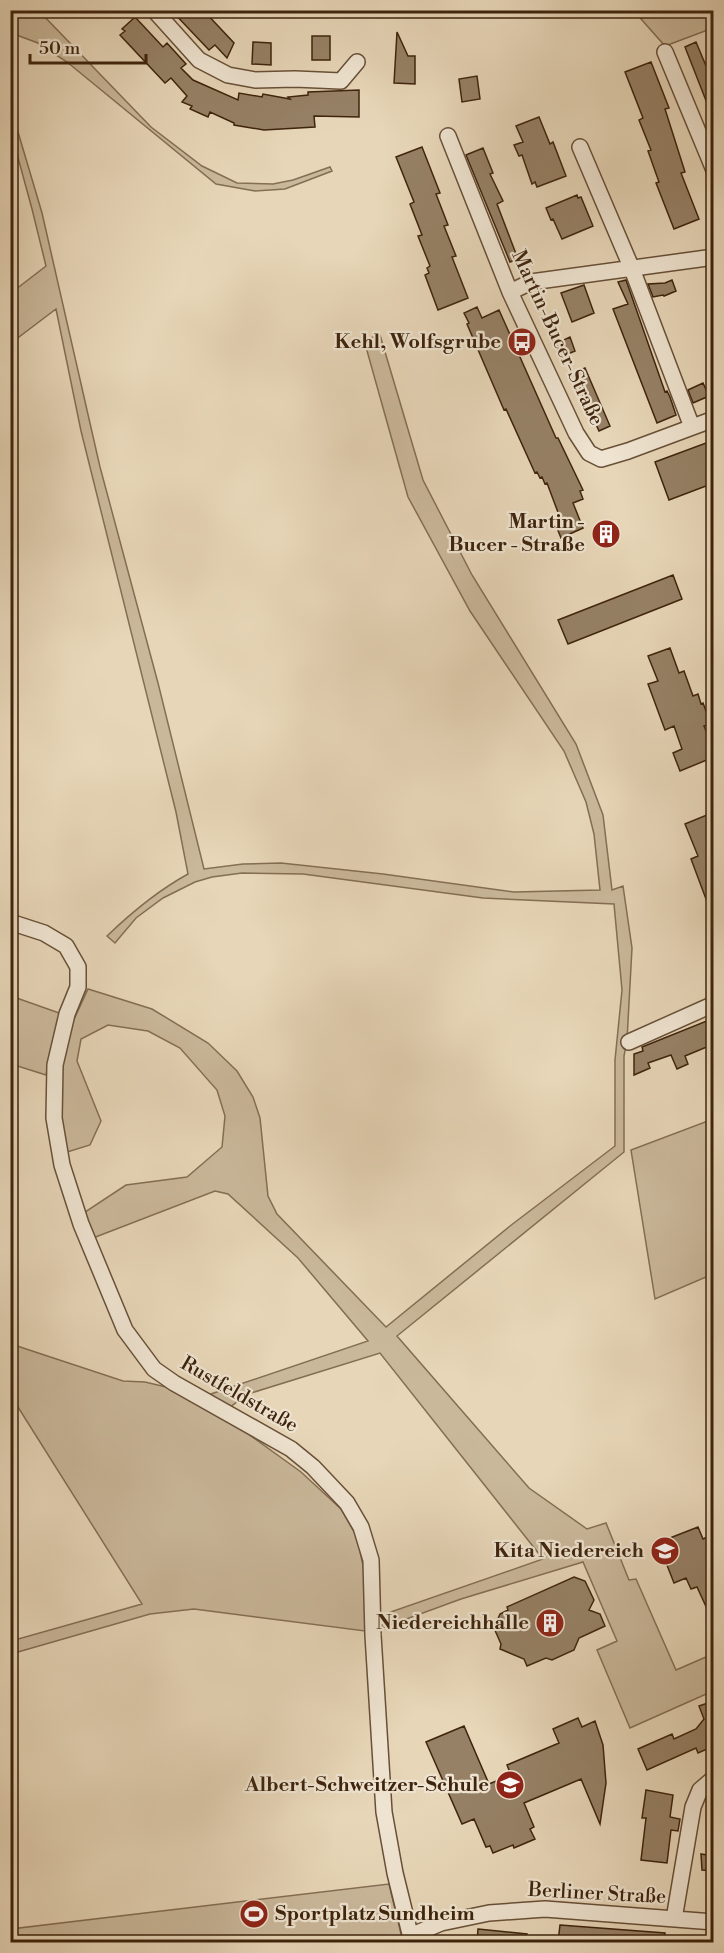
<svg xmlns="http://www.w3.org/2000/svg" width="724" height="1953" font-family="'Libre Bodoni',serif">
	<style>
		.green { fill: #cab89b; stroke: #846e54; stroke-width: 1.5 }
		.building { fill: #968166; stroke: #3e240d; stroke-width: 1.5 }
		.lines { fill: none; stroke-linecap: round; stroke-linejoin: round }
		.street-casing { stroke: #685038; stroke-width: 18 }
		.street { stroke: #efe4d1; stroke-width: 15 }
		.labels { text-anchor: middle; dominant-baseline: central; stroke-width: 4.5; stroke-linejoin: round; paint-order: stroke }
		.street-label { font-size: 20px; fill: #3e240d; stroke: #efe4d1 }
		.poi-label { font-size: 20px; font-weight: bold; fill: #3e240d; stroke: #efe4d1; text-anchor: end }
	</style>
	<rect width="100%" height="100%" fill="#e7d6b8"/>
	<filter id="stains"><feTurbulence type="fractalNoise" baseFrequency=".00333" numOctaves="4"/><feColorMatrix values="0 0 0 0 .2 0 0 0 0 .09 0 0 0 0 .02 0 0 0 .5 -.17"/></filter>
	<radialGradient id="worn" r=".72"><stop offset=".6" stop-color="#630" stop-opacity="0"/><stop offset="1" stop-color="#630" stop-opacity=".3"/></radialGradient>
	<!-- green -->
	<path class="green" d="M11,10l28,1 112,116 51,39 35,17 36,1 20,-4 37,-13 2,4 -47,18 -30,2 -39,-7 -149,-122 -29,-19 -27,-10z
		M634,11h79v17l-48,18z
		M10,105l32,108 58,254 58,216 46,186 39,-5 38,-1 102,11 131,18 86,-2 -6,-56 -8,-32 -22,-51 -94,-140 -62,-114 -44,-157 16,-5 43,145 49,95 104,169 27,71 9,75 11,-4 9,62 -5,92 -3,16v96l-227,184 132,152 58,41 19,-6 23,57 7,-1 40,91 37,-16v37l-83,37 -33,-78 20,-9 -34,-79 -122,37 -79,29v-13l161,-56 -163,-206 -132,41 -18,13 -22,-12 160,-54 -70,-83 -70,-64 -13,-3 -122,47 -8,-26 41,-27 61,-8 35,-30 3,-31 -8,-26 -37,-42 -32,-17 -40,-6 -27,14 -4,22 24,60 -11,24 -26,8 -7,-75 13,-50 18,-39 64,20 56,34 29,28 16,26 7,21 8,78 9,18 109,113 124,-101 105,-80v-86l7,-70 -8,-86 -131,-6 -180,-24 -61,-1 -30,4 -17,5 -32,16 -27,20 -21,25 -8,-7c25,-24 50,-45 81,-62l-12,-62 -95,-381 -25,-122 -45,34v-50l35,-27 -14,-57 -21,-77z
		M11,996l51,18 -16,61 -35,-11z
		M713,1119v155l-58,25 -24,-149z
		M11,1344l112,37 22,1 21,5 74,41 61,44 40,37 16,28 7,33 1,61 -171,-22 -44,5 -139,40v-13l131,-37 -131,-208z
		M389,1884l14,58h-392v-13z"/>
	<!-- building -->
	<path class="building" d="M171,10h32l31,33 -7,15 -12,-13 -6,5z
		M135,17l28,30 4,-4 19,21 -5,4 12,12 45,20 1,-7 23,4 1,-3 27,5 -2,-2 20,-2v-3l51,-2v27l-45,-1 1,11 -51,3 -30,-5v-2l-24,-11 -2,5 -18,-8 2,-3 -10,-4 5,-6 -16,-18 -6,5 -45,-48 5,-4 -3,-2z
		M397,32l11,24h7v28l-21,-1z
		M312,36h18v24h-18z
		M253,42l18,1v22l-19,-1z
		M696,42l13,31 5,-2v50l-29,-74z
		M651,62l18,46 -4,1 20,63 -4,1 18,46 -25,10 -18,-46 3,-1 -11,-31 3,-1 -12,-30 4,-2 -18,-46z
		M477,76l3,23 -18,3 -3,-23z
		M539,117l11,27 3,-2 13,34 -29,11 -2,-5 -3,2 -10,-29 -3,1 -5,-11 9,-3 -7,-16z
		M422,147l18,46 -4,1 12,31 -4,1 12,30 -4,1 16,41 -30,12 -13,-35 4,-2 -2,-5 3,-2 -12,-30 4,-1 -12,-31 4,-2 -18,-45z
		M483,148l10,25 -3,1 13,27 -6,3 21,55 -8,3 -44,-107z
		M577,195l1,3 3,-1 12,29 -31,13 -9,-20 -2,1 -5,-12z
		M626,280l39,112 2,-1 3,6 6,18 -19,8 -44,-114 15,-5 -10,-22z
		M672,280l4,11 -12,5 -1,-1 -10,2 -5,-13 17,-1z
		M584,285l10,28 -22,9 -11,-29z
		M477,307l5,11 17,-8 57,128h2l25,52 -3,1 3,8 -10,4 10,25 -22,10 -8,-20 6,-3 -12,-32 -2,1 -3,-7 -2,1 -3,-6 -2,1 -29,-64 -2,1 -37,-86 2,-1 -5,-10z
		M570,337l5,14 -12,5 -6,-13z
		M585,368l25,58 -11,5 -26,-58z
		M703,383l6,13 -16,7 -5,-13z
		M714,440v43l-45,17 -14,-38z
		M673,575l9,24 -114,45 -10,-24z
		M670,648l9,25 5,-2 9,25 5,-2 3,10 2,-1 8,21 -7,2 10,23v8l-34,14 -7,-18 9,-4 -8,-23 -9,4 -17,-46 10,-3 -10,-25z
		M714,812v103h-2l-21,-56 7,-3 -13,-32z
		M714,1018v26l-29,12 3,8 -11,5 -6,-14 -23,8 2,5 -16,7v-21l9,-3 -1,-4z
		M698,1527l5,12 11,-5v90l-17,-37 -6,2 -5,-11 -12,5 -11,-28 7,-3 -1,-4 5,-2 -4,-8z
		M574,1577l11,4 9,19 -5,10 11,4 5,12 -26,12 -5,12 -22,10 -6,-2 -19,8 -3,-7 -24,-10 1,-5 -7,-16 6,-14 8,-4 -1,-3z
		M711,1702l3,7v37l-16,7 -2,-5 -49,22 -9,-21 34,-15 2,5 22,-10 8,-10 -5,-13z
		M578,1718l4,9 13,-6 8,24 3,38 -6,41 -19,-45 -57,24 10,24 -4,2 5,10 -21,9 -1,-3 -20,8 -3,-7 -4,1 -12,-28 -12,5 -36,-82 38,-16 25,58 22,-9 -4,-10 52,-22 -6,-14z
		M646,1790l27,5 -3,22 10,2 -2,12 -7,-1 -4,33 -26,-3 5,-42h-4z
		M701,1854l13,2v15l-12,-1z
		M560,1925l105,8 -1,9h-106z
		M478,1929l49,5 -1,8h-49z"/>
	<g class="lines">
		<!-- street casing -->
		<g class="street-casing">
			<path id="street" d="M154,10l45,50 29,15 27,5 40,-1 46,2 16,-19
				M665,52l49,118
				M448,136l62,156 66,141 13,20 12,6 27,-8 86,-32
				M580,147l52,122 60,158
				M510,292l21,-10 183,-25
				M10,922l34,11 22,13 12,21v20l-11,27 -12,51 -1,53 8,47 19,59 44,106 29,39 20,14 117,66 22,18 34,36 14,24 10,33 2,75 11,177 11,61 17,69
				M629,1042l85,-38
				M674,1919l19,-112 7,-17 14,-12
				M410,1936l31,-13 48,-10 56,-4 169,13"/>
		</g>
		<!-- street -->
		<use href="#street" class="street"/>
	</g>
	<!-- icons -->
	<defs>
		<g id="bus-disc" transform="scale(1.5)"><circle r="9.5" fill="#8f2418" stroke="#efe4d1"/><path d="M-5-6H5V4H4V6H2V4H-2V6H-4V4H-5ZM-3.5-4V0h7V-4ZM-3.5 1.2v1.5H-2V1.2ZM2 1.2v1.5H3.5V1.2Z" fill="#fff"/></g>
		<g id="building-disc" transform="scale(1.5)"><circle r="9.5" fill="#8f2418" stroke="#efe4d1"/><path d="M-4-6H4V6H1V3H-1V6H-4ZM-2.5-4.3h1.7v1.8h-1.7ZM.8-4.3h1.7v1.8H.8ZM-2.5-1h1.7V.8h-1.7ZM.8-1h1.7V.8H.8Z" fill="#fff"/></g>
		<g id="school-disc" transform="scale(1.5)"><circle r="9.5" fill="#8f2418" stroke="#efe4d1"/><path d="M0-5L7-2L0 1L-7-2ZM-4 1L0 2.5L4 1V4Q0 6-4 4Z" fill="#fff"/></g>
		<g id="stadium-disc" transform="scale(1.5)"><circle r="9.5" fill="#8f2418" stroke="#efe4d1"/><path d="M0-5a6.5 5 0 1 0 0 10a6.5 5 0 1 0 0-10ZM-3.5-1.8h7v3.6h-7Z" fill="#fff"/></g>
	</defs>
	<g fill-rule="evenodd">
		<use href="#bus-disc" x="522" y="342"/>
		<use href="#building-disc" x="606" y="534"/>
		<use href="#school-disc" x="665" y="1551"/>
		<use href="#building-disc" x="550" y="1623"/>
		<use href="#school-disc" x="510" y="1785"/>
		<use href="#stadium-disc" x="254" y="1914"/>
	</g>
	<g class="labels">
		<!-- street labels -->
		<g class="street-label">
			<text transform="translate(557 338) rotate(65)">Martin-Bucer-Straße</text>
			<text transform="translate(239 1395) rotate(30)">Rustfeldstraße</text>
			<text transform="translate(597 1894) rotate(3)">Berliner Straße</text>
		</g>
		<!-- poi labels -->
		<g class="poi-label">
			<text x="501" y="342">Kehl, Wolfsgrube</text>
			<text x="585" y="522">Martin -<tspan x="585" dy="23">Bucer - Straße</tspan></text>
			<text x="644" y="1551">Kita Niedereich</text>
			<text x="529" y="1623">Niedereichhalle</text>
			<text x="489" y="1785">Albert-Schweitzer-Schule</text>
			<text x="275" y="1914" text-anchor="start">Sportplatz Sundheim</text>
		</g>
	</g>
	<!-- margin -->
	<rect width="724" height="1953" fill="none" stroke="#e7d6b8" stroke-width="36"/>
	<rect x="12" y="12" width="700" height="1929" fill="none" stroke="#3e240d" stroke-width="3"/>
	<rect x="18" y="18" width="688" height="1917" fill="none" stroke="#3e240d" stroke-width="1.5"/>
	<!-- scale -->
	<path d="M30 54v9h116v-9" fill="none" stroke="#3e240d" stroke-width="3"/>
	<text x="39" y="54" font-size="18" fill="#3e240d" stroke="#efe4d1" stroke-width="4.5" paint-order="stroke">50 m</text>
	<rect width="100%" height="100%" filter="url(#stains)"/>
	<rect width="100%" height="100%" fill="url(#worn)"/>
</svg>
